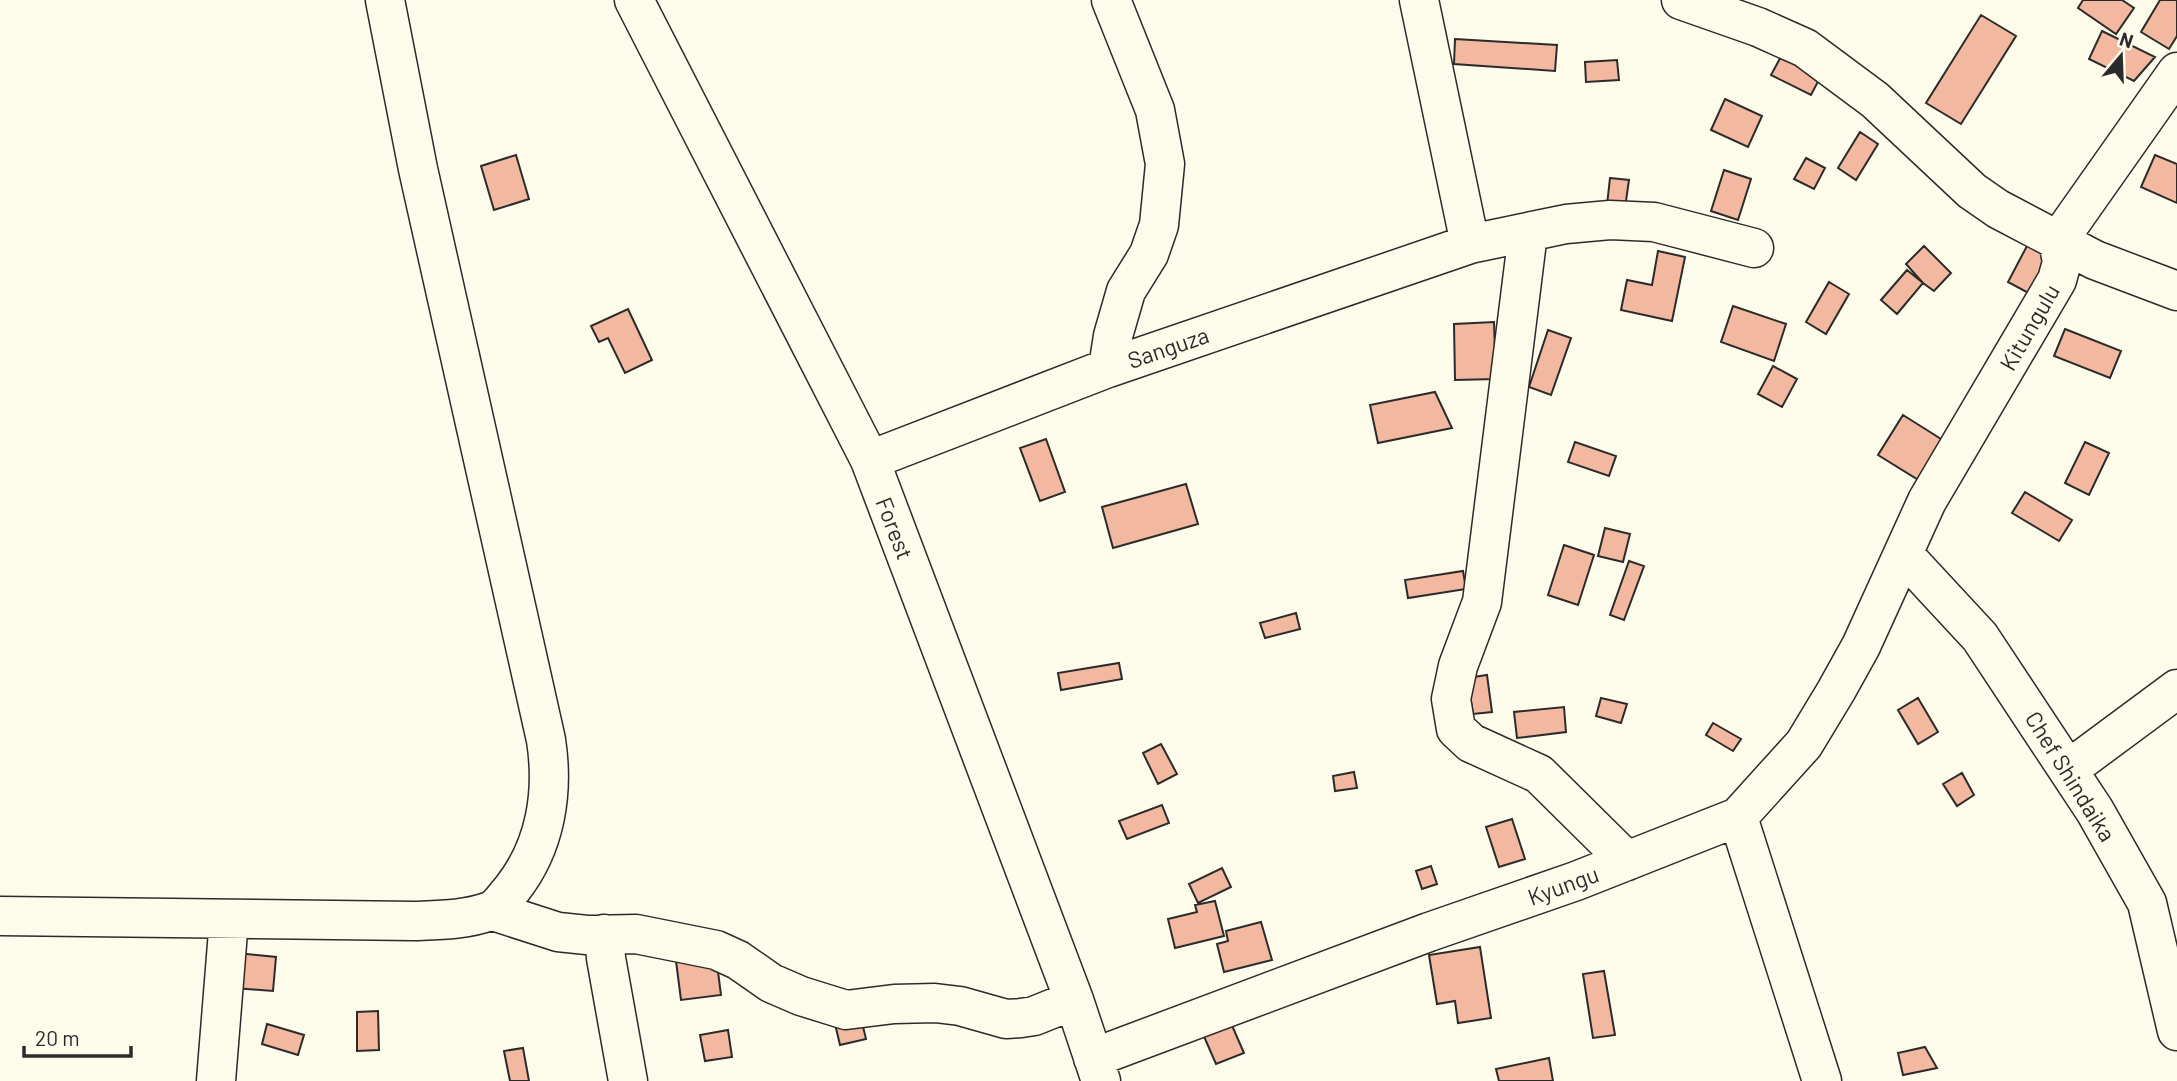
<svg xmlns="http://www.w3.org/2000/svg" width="2177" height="1081" font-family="Barlow,sans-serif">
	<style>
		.building { fill: #f2b8a0; stroke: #2b2b2b; stroke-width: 2 }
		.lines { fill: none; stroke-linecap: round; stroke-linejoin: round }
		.minor-casing { stroke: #2b2b2b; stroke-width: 41 }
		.minor { stroke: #fdfbea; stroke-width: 38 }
		.labels { text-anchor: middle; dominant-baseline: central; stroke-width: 5; stroke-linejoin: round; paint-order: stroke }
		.street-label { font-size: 23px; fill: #2b2b2b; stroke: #fdfbea }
	</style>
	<rect width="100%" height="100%" fill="#fdfbea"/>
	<!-- building -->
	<path class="building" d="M2083,0h39l12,8 -18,26 -38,-26z
		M2160,0h17v36l-8,13 -28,-17z
		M1981,15l35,21 -55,88 -35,-21z
		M2102,31l53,26 -21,24 -45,-22z
		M1455,39l102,6 -2,26 -101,-7z
		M1784,51l39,21 -12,23 -40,-20z
		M1617,60l2,20 -33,2 -1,-20z
		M1725,99l37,17 -14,31 -37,-17z
		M1860,132l18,12 -22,36 -18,-12z
		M516,155l13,44 -35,11 -13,-44z
		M2155,155l22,9v39l-36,-16z
		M1806,158l19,10 -11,21 -20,-10z
		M1724,170l27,9 -13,41 -27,-9z
		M1610,178l19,2 -4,28 -18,-3z
		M2028,244l32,17 -20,38 -32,-17z
		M1924,246l27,27 -17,18 -11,-8 -17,-19z
		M1658,251l27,6 -13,64 -51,-11 6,-30 25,5z
		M1907,270l16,13 -26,31 -16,-14z
		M1829,282l20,12 -23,40 -20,-12z
		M1733,306l53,18 -12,37 -53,-19z
		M628,309l24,51 -27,13 -17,-35 -9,4 -8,-16z
		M1494,322l2,57 -41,1 -1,-56z
		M2065,329l56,22 -11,27 -56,-22z
		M1548,330l23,8 -20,57 -22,-8z
		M1773,366l24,13 -15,28 -24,-13z
		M1435,392l17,36 -74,15 -8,-38z
		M1903,415l46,29 -24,40 -47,-29z
		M1046,439l19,53 -25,9 -20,-53z
		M1575,442l41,14 -7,20 -41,-14z
		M2085,442l24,11 -20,42 -24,-12z
		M1186,484l12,40 -85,24 -11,-41z
		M2025,492l47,28 -13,21 -47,-28z
		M1605,528l25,6 -7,28 -25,-6z
		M1564,545l30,10 -16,50 -30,-10z
		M1629,561l15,5 -20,54 -14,-5z
		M1463,571l3,18 -58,9 -3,-18z
		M1296,613l4,16 -35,9 -5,-15z
		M1119,663l3,16 -61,11 -3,-17z
		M1487,675l5,37 -19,2 -6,-36z
		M1601,698l26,6 -6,19 -25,-7z
		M1918,698l20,34 -20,12 -20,-34z
		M1564,707l2,25 -49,6 -3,-26z
		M1713,723l28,16 -8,12 -27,-16z
		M1161,744l16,30 -19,10 -15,-31z
		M1354,772l3,16 -22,3 -2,-15z
		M1962,773l12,22 -17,11 -14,-22z
		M1162,805l7,18 -42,16 -8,-18z
		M1512,819l13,40 -26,8 -13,-40z
		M1431,866l6,18 -15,5 -6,-18z
		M1222,868l9,19 -33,16 -9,-19z
		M1215,901l9,35 -49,12 -7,-29 29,-7 -2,-7z
		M1261,922l11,38 -48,12 -7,-28 11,-3 -2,-10z
		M1480,947l11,71 -33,5 -3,-22 -18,3 -8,-49z
		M238,953l38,4 -3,34 -38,-3z
		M716,956l5,39 -40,5 -5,-39z
		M1604,971l11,64 -22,3 -10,-64z
		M378,1011l1,39 -22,1v-39z
		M1227,1014l17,39 -28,11 -17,-39z
		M861,1018l5,21 -26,6 -5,-21z
		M267,1024l37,11 -6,20 -36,-11z
		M728,1030l4,27 -27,4 -5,-26z
		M1925,1047l12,21 -34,7 -5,-22z
		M523,1048l6,33h-19l-6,-30z
		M1549,1058l4,23h-54l-3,-12z"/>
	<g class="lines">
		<!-- minor casing -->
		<g class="minor-casing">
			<path id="minor" d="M634,0l236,460 204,540 27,81
				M1419,0l51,244
				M1681,0l77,27 47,21 70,52 97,91 26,18 97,51 82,31
				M1528,233l-46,369 -24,64 -7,33 5,30 15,14 68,31 88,87
				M1108,368l5,-32 13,-45 23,-37 10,-29 6,-61 -10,-54 -44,-110
				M870,460l238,-92 362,-124 96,-20 44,-4 44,2 100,26
				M1903,554l77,83 115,174 52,92 30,128
				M2069,769l108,-80
				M1738,817l84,264
				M493,911l65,21 29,3 49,-1 80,16 22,10 33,23 30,13 45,14 48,-6 41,-1 25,3 46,13 15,-1 13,-2 40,-16
				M0,916l414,5c25,-1 52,-1 76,-10 8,-3 16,-15 22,-22 34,-43 42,-97 34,-149l-128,-571 -33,-169
				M604,934l2,24 22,123
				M1093,1058l336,-126 147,-51 162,-64 66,-73 32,-53 25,-45 66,-145 130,-221 5,-18 -4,-21 119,-169
				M216,1081l13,-162"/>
		</g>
		<!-- minor -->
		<use href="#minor" class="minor"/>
	</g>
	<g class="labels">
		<!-- street labels -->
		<g class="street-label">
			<text transform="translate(2029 327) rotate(-60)">Kitungulu</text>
			<text transform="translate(1168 347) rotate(-19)">Sanguza</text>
			<text transform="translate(895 528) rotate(69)">Forest</text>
			<text transform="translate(2071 776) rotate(58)">Chef Shindaika</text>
			<text transform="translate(1563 885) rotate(-20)">Kyungu</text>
		</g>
	</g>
	<!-- north arrow -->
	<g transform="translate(2121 56) rotate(19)" stroke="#fdfbea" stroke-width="5" paint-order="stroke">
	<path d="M0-5L12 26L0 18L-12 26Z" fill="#2b2b2b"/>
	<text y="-10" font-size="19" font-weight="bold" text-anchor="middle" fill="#2b2b2b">N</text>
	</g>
	<!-- scale -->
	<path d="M24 1046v10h107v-10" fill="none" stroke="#2b2b2b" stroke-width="3.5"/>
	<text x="35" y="1046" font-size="21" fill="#2b2b2b" stroke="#fdfbea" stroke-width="5" paint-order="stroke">20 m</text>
</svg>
